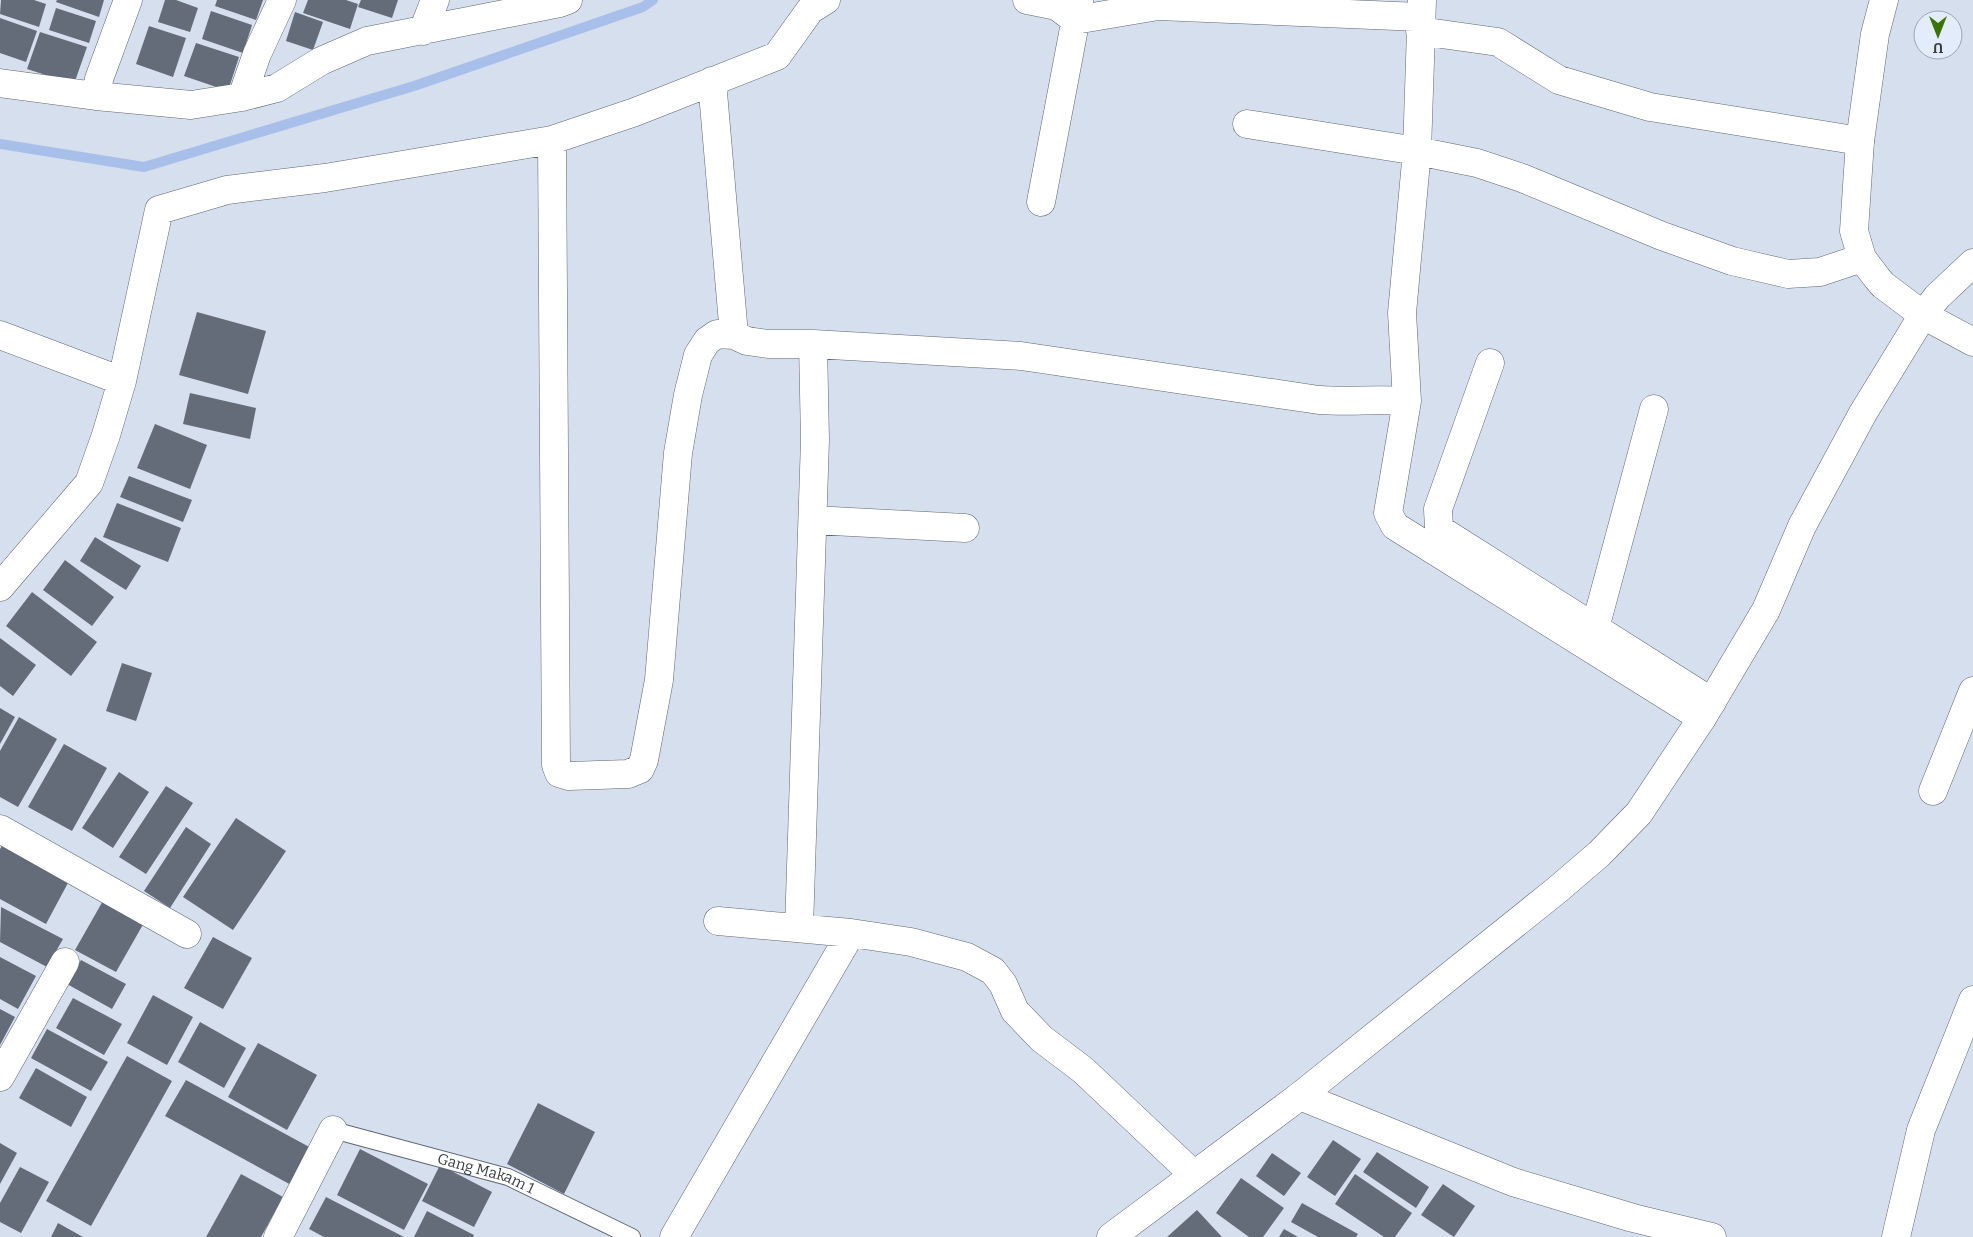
<svg xmlns="http://www.w3.org/2000/svg" width="1973" height="1237" font-family="Bitter,serif">
	<style>
		.lines { fill: none; stroke-linecap: round; stroke-linejoin: round }
		.stream { stroke: #a8c0e9; stroke-width: 10 }
		.building { fill: #646c79 }
		.service-casing { stroke: #5e6673; stroke-width: 18 }
		.minor-casing { stroke: #5e6673; stroke-width: 29 }
		.tertiary-casing { stroke: #5e6673; stroke-width: 29 }
		.service { stroke: #fff; stroke-width: 16 }
		.minor { stroke: #fff; stroke-width: 28 }
		.tertiary { stroke: #fff; stroke-width: 28 }
		.labels { text-anchor: middle; dominant-baseline: central; stroke-width: 5; stroke-linejoin: round; paint-order: stroke }
		.street-label { font-size: 15px; fill: #3a3d43; stroke: #e3ecfb }
	</style>
	<rect width="100%" height="100%" fill="#d6dfee"/>
	<g class="lines">
		<!-- stream -->
		<path class="stream" d="M0,144l144,23 270,-81 229,-79 10,-7"/>
	</g>
	<!-- building -->
	<path class="building" d="M1,0h33l12,4 -7,23 -39,-13z
		M57,0h47l-5,17 -43,-15z
		M165,0h11l22,8 -8,24 -32,-10z
		M217,0h46l-7,20 -41,-14z
		M308,0h38l12,4 -8,25 -47,-16z
		M361,0h37l-6,18 -34,-11z
		M56,8l40,13 -7,22 -40,-13z
		M211,11l41,14 -9,28 -41,-14z
		M295,12l28,10 -10,28 -27,-9z
		M0,18l37,13 -11,31 -26,-9z
		M149,26l37,12 -13,39 -37,-13z
		M40,32l47,15 -13,37 -47,-15z
		M196,43l43,14 -11,34 -44,-15z
		M197,312l69,19 -18,63 -69,-19z
		M190,393l66,15 -6,31 -67,-15z
		M155,424l52,21 -17,44 -53,-21z
		M129,476l63,24 -9,22 -63,-25z
		M117,503l64,25 -13,34 -65,-25z
		M95,537l46,29 -15,24 -46,-29z
		M65,560l49,37 -22,29 -49,-36z
		M32,592l65,50 -26,34 -65,-50z
		M0,638l36,27 -23,31 -13,-10z
		M122,663l30,10 -16,48 -30,-10z
		M0,708l15,9 -15,27z
		M19,717l38,22 -39,68 -18,-10v-46z
		M64,744l43,24 -35,63 -44,-24z
		M119,772l30,20 -36,56 -31,-20z
		M166,786l27,17 -47,71 -27,-17z
		M236,818l50,33 -53,79 -50,-33z
		M186,827l25,17 -41,64 -26,-17z
		M2,846l67,35 -23,43 -46,-25v-50z
		M104,899l41,22 -29,51 -41,-22z
		M1,907l62,32 -16,28 -47,-25z
		M213,937l39,21 -29,51 -39,-21z
		M0,957l36,19 -18,33 -18,-10z
		M81,960l45,24 -14,25 -45,-25z
		M153,995l40,22 -26,48 -40,-22z
		M73,998l49,26 -18,31 -48,-27z
		M0,1009l15,8 -15,28z
		M200,1022l46,26 -22,40 -46,-26z
		M47,1029l61,33 -17,29 -60,-33z
		M258,1043l59,32 -30,55 -59,-33z
		M127,1056l45,25 -81,145 -45,-25z
		M36,1068l51,29 -16,30 -52,-29z
		M186,1080l127,69 -20,37 -128,-70z
		M538,1103l57,29 -31,62 -57,-30z
		M1333,1140l28,19 -26,37 -28,-19z
		M0,1143l17,10 -17,31z
		M360,1149l68,35 -24,46 -67,-35z
		M1377,1152l52,35 -13,21 -53,-36z
		M1272,1153l29,20 -17,23 -28,-20z
		M440,1165l52,27 -18,35 -52,-26z
		M20,1167l29,15 -28,51 -21,-11v-19z
		M241,1174l42,23 -22,40h-55z
		M1355,1174l57,39 -17,24h-11l-49,-33z
		M1241,1178l43,30 -21,29h-14l-33,-24z
		M1443,1184l32,22 -21,31 -33,-22z
		M326,1197l78,40h-80l-15,-8z
		M1302,1203l56,31 -2,3h-38l-27,-15z
		M1197,1210l25,27h-55z
		M427,1211l47,24 -1,2h-59z
		M58,1223l25,14h-32z
		M1284,1229l14,8h-19z"/>
	<g class="lines">
		<!-- service casing -->
		<g class="service-casing">
			<g id="service">
				<path id="s1" d="M333,1130l175,47 124,60"/>
			</g>
		</g>
		<!-- minor casing -->
		<g class="minor-casing">
			<path id="minor" d="M1027,0l30,6 18,14 83,-14 262,11
				M1422,0l-5,151 60,12 45,15 140,58 70,25 56,13 32,-2 42,-14
				M423,31l12,-31
				M1420,31l78,11 61,38 91,27 210,34
				M712,81l22,254
				M0,83l96,13 95,9 51,-8 35,-9 44,-27 46,-20 193,-38 8,-3
				M96,96l3,-17 29,-79
				M242,97l15,-43 25,-54
				M552,140l4,625 3,8 10,3 59,-2 12,-5 4,-9 15,-80 19,-227 10,-58 10,-40 9,-14 10,-7 17,1 13,6 21,3h45l208,12 298,44c30,2 59,-1 88,1l-5,-88 15,-162 -170,-27
				M1041,202l38,-200
				M1973,263l-36,34 -14,18 50,27
				M0,335l122,46
				M1490,363l-52,146 1,20 273,173
				M1407,401l-19,112 7,13 307,192
				M813,520l152,8
				M0,587l89,-104 17,-48 16,-54 37,-171 68,-20 98,-12 227,-38 83,-28 142,-56 33,-46 16,-10
				M1595,628l59,-219
				M1933,791l40,-100
				M0,829l187,105
				M718,921l133,12 60,9 56,15 26,14 10,13 12,27 27,28 41,31 110,104
				M799,928l16,-488 -2,-96
				M0,1077l65,-115
				M1300,1096l213,86 120,36 79,19
				M278,1237l55,-107
				M674,1237l177,-304
				M1896,1237l25,-107 52,-130"/>
		</g>
		<!-- tertiary casing -->
		<g class="tertiary-casing">
			<path id="tertiary" d="M1111,1237l189,-141 257,-206 42,-36 40,-41 63,-95 64,-108 36,-84 61,-113 60,-98 -40,-30 -6,-7 -15,-20 -8,-27 6,-90 15,-107 9,-34"/>
		</g>
		<!-- service -->
		<use href="#service" class="service"/>
		<!-- minor -->
		<use href="#minor" class="minor"/>
		<!-- tertiary -->
		<use href="#tertiary" class="tertiary"/>
	</g>
	<g class="labels">
		<!-- street labels -->
		<g class="street-label">
			<text stroke="none"><textPath href="#s1" startOffset="159">Gang Makam 1</textPath></text>
		</g>
	</g>
	<!-- north arrow -->
	<g transform="translate(1938 35) rotate(180)"><circle r="24" fill="#e3ecfb" stroke="#9fa6b1"/>
	<path d="M0-4L9 19L0 12L-9 19Z" fill="#3a7302"/>
	<text y="-8" font-size="14" font-weight="bold" text-anchor="middle" fill="#3a3d43">U</text>
	</g>
</svg>
